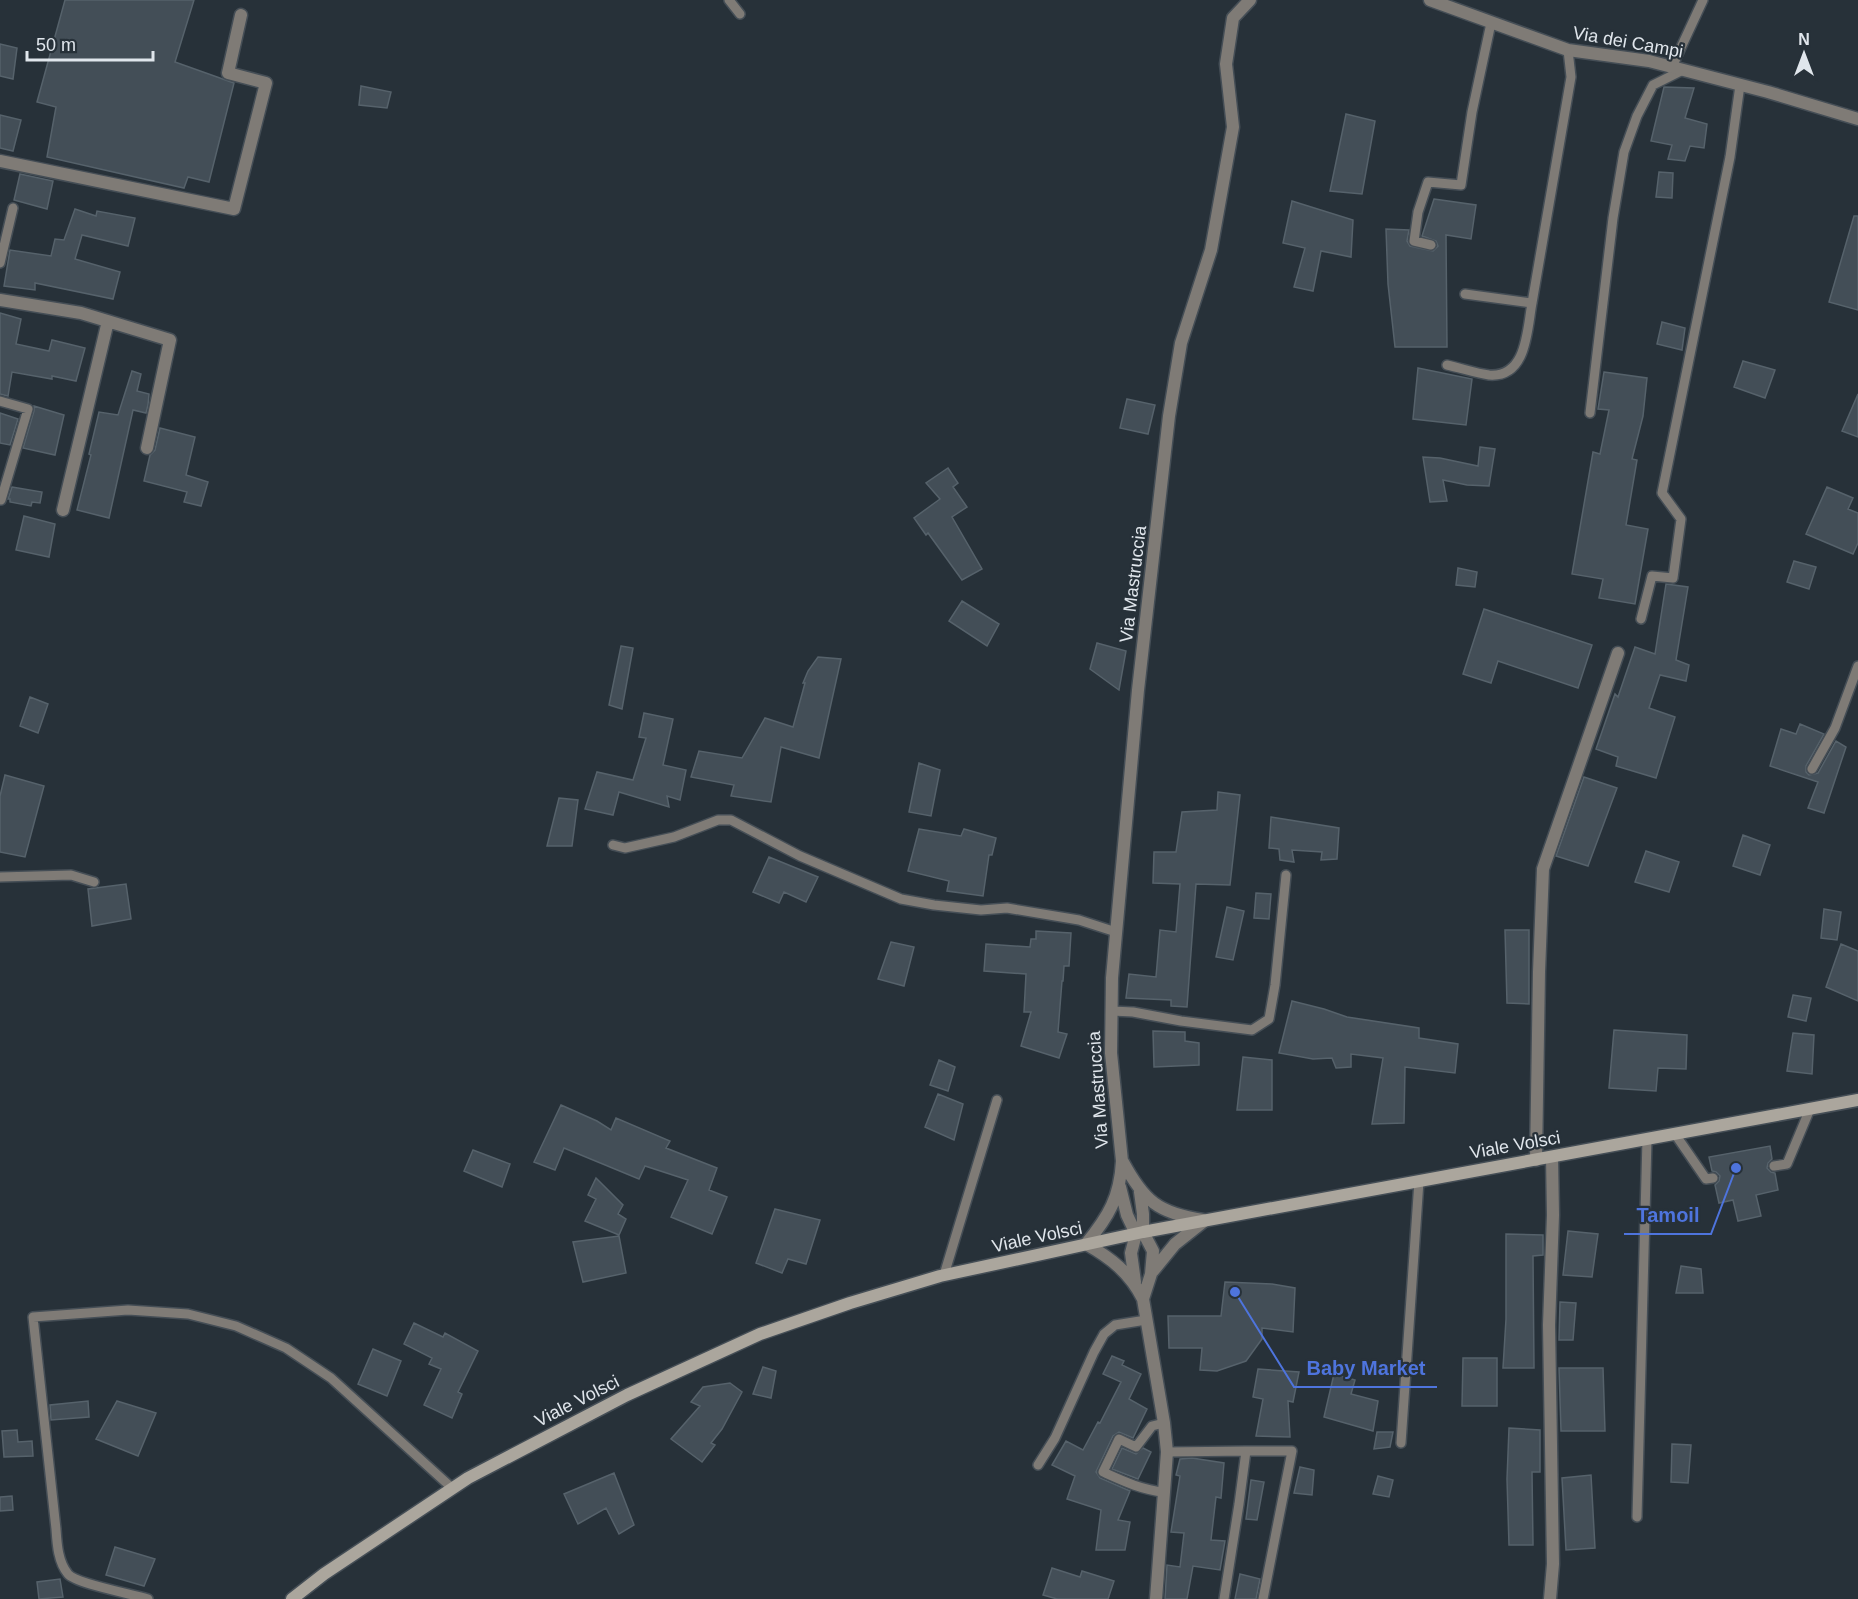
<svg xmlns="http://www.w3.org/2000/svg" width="1858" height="1599" font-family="Helvetica,sans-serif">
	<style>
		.building { fill: #434e57; stroke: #56626b; stroke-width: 1.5 }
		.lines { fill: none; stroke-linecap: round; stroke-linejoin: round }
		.lane-casing { stroke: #454e56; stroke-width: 12 }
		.street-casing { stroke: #454e56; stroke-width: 15 }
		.secondary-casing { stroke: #454e56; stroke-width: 15 }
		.lane { stroke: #7f7b76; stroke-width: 9 }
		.street { stroke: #7f7b76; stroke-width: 12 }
		.secondary { stroke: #aba69d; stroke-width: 12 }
		.labels { text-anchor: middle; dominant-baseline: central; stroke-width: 4.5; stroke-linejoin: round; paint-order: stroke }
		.street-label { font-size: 18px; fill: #e0e6ec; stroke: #273139 }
		.leader { fill: none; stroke: #4e74dd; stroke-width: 2 }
		.callout-dot { fill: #4e74dd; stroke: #273139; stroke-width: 2 }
		.callout-label { font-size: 20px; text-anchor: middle; font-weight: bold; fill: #4e74dd; stroke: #273139; stroke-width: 4.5; stroke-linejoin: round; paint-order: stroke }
	</style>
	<rect width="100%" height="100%" fill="#273139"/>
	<!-- building -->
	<path class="building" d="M65,0h129l-19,62 59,21 -25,99 -21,-5 -4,11 -137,-31 9,-50 -19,-5z
		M0,44l17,4 -4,31 -13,-3z
		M361,86l30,6 -4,16 -28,-3z
		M1664,87l30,1 -9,30 22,6 -3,24 -14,-2 -5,15 -17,-2 4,-14 -21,-4z
		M1346,114l29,7 -13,73 -32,-3z
		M0,115l21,5 -8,31 -13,-3z
		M1659,172l14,1 -1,25 -16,-1z
		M20,174l33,7 -6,28 -33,-9z
		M1434,199l42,6 -5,34 -25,-4 1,112h-52l-7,-63 -2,-55 23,1 -2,11 3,5 23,5 5,-5 -2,-5 -14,-5z
		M1292,201l61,19 -2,37 -30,-6 -8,40 -19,-4 11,-39 -22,-5z
		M75,209l21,7 1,-5 38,7 -7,28 -46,-11 -7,24 45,13 -7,27 -78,-16v7l-31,-4 6,-36 41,6 4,-17 9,1z
		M1854,216h4v94l-29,-8z
		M0,313l21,6 -5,25 33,7 3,-11 33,8 -9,33 -24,-5v3l-40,-7 -4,24 -8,-2z
		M1662,322l23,6 -3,22 -25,-6z
		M1743,361l32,9 -10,28 -31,-11z
		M1418,368l54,11 -6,46 -53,-6z
		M132,371l9,3 -4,17 12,3 -1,11 -2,8 -13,-3 -24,108 -32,-8 14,-55 -2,-1 10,-42 19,3z
		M1604,372l43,6 -4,38 -11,43 5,1 -11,65 22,4 -13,75 -36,-6 4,-19 -31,-5 21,-122 7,2 9,-44 -11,-1z
		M1858,394v43l-16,-6z
		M1127,399l28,6 -7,29 -28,-6z
		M34,406l30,9 -9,40 -32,-7 11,-37z
		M0,413l18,6 -8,26 -10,-2z
		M160,428l35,9 -9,38 22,7 -7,24 -17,-4 3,-10 -43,-11 6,-26 5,-5z
		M1480,447l15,2 -6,37 -22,-1 -24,-5 4,21 -17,1 -7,-45 17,1 38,8z
		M948,468l10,15 -5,4 14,20 -15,10 30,52 -20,11 -34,-47 -2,2 -12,-17 26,-19 -14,-16z
		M12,487l30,5 -2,11 -8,-1 -1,4 -21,-4v-3h-2z
		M1827,487l26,11 -5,11 10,4v30l-5,11 -47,-20z
		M24,516l31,8 -6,33 -33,-7z
		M1794,561l22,6 -7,22 -22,-7z
		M1458,568l19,4 -2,15 -19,-2z
		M1666,584l22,3 -12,73 13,5 -3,16 -26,-6 -11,33 26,9 -19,61 -40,-12 2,-9 -22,-8 19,-55 3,3 17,-50 20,7z
		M962,601l37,23 -12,22 -38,-25z
		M1484,609l108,36 -14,43 -80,-27 -7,22 -28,-9z
		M1097,643l29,8 -7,39 -29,-21z
		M621,646l12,2 -11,61 -13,-4z
		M818,657l23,2 -22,99 -38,-11 -10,55 -40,-6 3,-11 -43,-8 8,-26 43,7 23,-40 28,9 12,-44h-2l5,-12z
		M30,697l18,7 -10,29 -18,-7z
		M644,713l29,6 -10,46 23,5 -6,30 -13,-4 2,11 -50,-15 -6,23 -28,-6 12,-37 36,8 13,-42 -7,-1z
		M1800,724l24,10 -18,32v6l3,3 9,-2 18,-32 10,6 -22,66 -16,-5 10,-26 -48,-16 11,-37 15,5z
		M919,763l21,7 -9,46 -22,-4z
		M5,775l39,11 -19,71 -25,-5v-56z
		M1584,777l33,11 -29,78 -32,-10z
		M1218,792l22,3 -10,90 -34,-1 -9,123 -16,-1v-6l-45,-2 3,-24 27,3 4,-47 16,2 4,-48 -27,-1 1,-31h22l6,-40 35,-2z
		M559,798l19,2 -6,46h-25z
		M1271,817l68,11 -2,31 -16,1 1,-8 -30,-2 2,12 -14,-2 -1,-11 -10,-1z
		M919,829l42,7 3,-7 32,9 -4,17h-3l-6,41 -36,-5 2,-10 -41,-10z
		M1743,835l27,10 -10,30 -27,-9z
		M1646,851l33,11 -10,30 -34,-10z
		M769,857l49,20 -12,25 -22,-10 -5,11 -26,-11z
		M126,884l5,35 -39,7 -4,-37z
		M1256,893l15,1 -2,25 -15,-1z
		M1227,907l17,4 -11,49 -17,-3z
		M1824,909l17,3 -4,28 -16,-2z
		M1505,930h24v74l-22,-1z
		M1036,931l35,2 -2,33h-5l-1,15h-1l-4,51 9,2 -8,24 -38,-12 10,-34h-7l2,-38 -42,-3 2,-27 44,3 1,-8h5z
		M891,942l23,5 -10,39 -26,-7z
		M1841,944l17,7v50l-32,-14z
		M1793,995l18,3 -5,23 -18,-4z
		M1292,1001l32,8 23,8 72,11v10l39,6 -3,29 -50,-6 -1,56 -32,1 11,-66 -32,-4v13l-15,1 -4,-10 -19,1 -34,-6z
		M1614,1030l73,5 -1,34 -28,-1 -2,23 -47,-3z
		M1153,1031l32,1v9l14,2v22l-45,2z
		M1793,1033l21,2 -2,39 -25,-3z
		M1243,1057l29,3v50h-35z
		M939,1060l16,7 -7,24 -18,-6z
		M938,1094l25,10 -9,36 -29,-13z
		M561,1105l36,16 14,9 5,-12 54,23 -4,7 51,20 -8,22 18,7 -15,37 -41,-17 17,-37 -43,-14 -6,13 -75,-31 -9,22 -21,-8z
		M1770,1146l2,13 -4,4 -1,5 4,4 4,1 3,17 -22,5 5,21 -23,5 -5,-21 -14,3 -4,-18 4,-4 1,-5 -4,-4 -4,-1 -3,-14z
		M473,1150l37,14 -8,23 -38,-16z
		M596,1178l27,27 -5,9 8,5 -7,16 -34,-14 11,-22 -8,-4z
		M775,1209l45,11 -14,44 -18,-5 -6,14 -26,-10z
		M1568,1231l30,3 -6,43 -29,-2z
		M1506,1234l37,1v20l-10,1 1,112h-31l3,-49z
		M619,1236l7,37 -43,9 -10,-40z
		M1681,1266l20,3 2,24h-27z
		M1225,1282l47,2 23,4 -2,44 -31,-4v11l-16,22 -29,10 -17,-1 2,-22h-33l-1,-32h53z
		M1560,1302l16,1 -3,37h-14z
		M414,1323l29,14 2,-4 33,18 -20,41 4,2 -10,24 -28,-13 17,-36 -12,-5 3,-6 -28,-14z
		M373,1349l28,12 -14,35 -29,-12z
		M1112,1356l12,5 -2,4 19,9 -12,25 18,10 -14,29 -14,-6 -6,4 -17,36 4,6 30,13 -12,29 12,2 -5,28h-29l5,-40 -34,-11 8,-23 -23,-11 14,-24 17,9 15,-28 2,1 21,-41 -18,-8z
		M1463,1358h34v48h-35z
		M763,1367l13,4 -5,27 -18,-4z
		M1559,1368h44l2,63h-44z
		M1258,1369l41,3 -6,30 -5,-1 2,36 -34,-1 7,-37 -10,-2z
		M1334,1374l21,6 -4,14 27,7 -5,30 -49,-14z
		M730,1383l12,9 -20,37 -11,14 4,2 -13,17 -31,-23 29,-33 -9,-4 12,-15z
		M88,1401l1,16 -38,3 -1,-15z
		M117,1401l39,12 -18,43 -42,-17z
		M1509,1428l31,2v42h-8l1,73h-24l-2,-66z
		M17,1430l1,12 14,-1 1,15 -29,1 -2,-26z
		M1377,1432h16l-3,15 -16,2z
		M1672,1444l19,1 -3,38 -17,-1z
		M1122,1448l14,6 7,-6 8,4 -13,27 -26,-10z
		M1192,1458l32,5 -3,35 -5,-1 -5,43 14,1 -5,29 -27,-4 -6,33h-22l2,-34 13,2 4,-34 -13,-1 9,-56 -4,-1 4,-16z
		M1300,1467l14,3 -2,25 -18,-2z
		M614,1473l20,52 -15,9 -13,-26 -28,16 -14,-30z
		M1591,1475l4,73 -29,2 -4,-72z
		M1378,1476l15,4 -4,17 -16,-3z
		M1251,1480l13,2 -7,38 -11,-1z
		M12,1496l1,14 -13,1v-14z
		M115,1547l40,12 -11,27 -38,-11z
		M1052,1568l28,9 2,-6 32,10 -6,18h-51l-14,-4z
		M1240,1574l20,5 -4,20h-21z
		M60,1579l3,18 -24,2 -2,-17z"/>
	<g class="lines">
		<!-- lane casing -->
		<g class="lane-casing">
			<path id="lane" d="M729,0l11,14
				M1672,67l31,-67
				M1431,245l-17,-4 4,-29 10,-30 33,3 11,-73 19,-89
				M0,263l13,-55
				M1465,294l67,9 39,-226 -3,-27
				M1447,365c14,3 28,8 42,10 38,3 38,-45 43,-72
				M0,401l28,8 -27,91
				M1590,413l23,-195 11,-66 13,-36 16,-31 30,-15
				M1641,619l11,-43 21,2 8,-59 -19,-26 68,-336 10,-72
				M1812,769l23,-41 23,-62
				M613,845l12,3 49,-11 44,-17h13l69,36 101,43 33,6 47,5 26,-2 72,12 37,12
				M0,877l71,-2 23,7
				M1112,1011l21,1 48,9 71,9 17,-11 6,-34 11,-110
				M1675,1134l31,45 7,-1
				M1774,1166l13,-2 23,-55
				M944,1275l53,-175
				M1401,1443l18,-262
				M1246,1451h46l-29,148
				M1167,1452l79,-1 -7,53 -15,95
				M1038,1465l17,-27 39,-86 10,-18 11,-9 31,-5
				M1164,1492c-22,-2 -41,-11 -61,-20l16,-33 17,8 16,-21 12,-3
				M1637,1517l10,-378
				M148,1599c-15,-5 -72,-15 -80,-25 -10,-12 -11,-30 -12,-45l-23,-212 95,-7 60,4 48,12 50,22 45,30 121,110"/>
		</g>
		<!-- street casing -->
		<g class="street-casing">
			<path id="street" d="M1430,0l138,50 81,11 119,31 90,27
				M0,161l234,48 32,-126 -38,-10 13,-58
				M0,300l81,13 89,27 -23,108
				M63,510l45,-189
				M1536,1160l3,-188 4,-103 75,-216
				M1123,1162c21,39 35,51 80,58
				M1120,1187l7,28 9,19 -5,19 4,29
				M1140,1192l3,22v18l10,19 -2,23 -8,25 21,124 3,29 -11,147
				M1153,1271l22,-27 29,-23
				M1143,1299c-13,-26 -32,-41 -57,-55 23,-28 34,-47 36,-83l-11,-108 1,-75 26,-288 31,-274 12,-73 30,-93 22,-123 -7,-63 7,-46 17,-18
				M1550,1599l3,-35 -4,-239 4,-110 -1,-58"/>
		</g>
		<!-- secondary casing -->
		<g class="secondary-casing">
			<path id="secondary" d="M292,1599l32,-25 144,-96 159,-83 133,-61 90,-31 90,-27 203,-44 715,-132"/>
		</g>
		<!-- lane -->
		<use href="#lane" class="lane"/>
		<!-- street -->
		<use href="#street" class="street"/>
		<!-- secondary -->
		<use href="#secondary" class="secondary"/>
	</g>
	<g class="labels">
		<!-- street labels -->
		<g class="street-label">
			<text transform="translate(1628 42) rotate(10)">Via dei Campi</text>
			<text transform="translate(1133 584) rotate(-83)">Via Mastruccia</text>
			<text transform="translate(1098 1090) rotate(-94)">Via Mastruccia</text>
			<text transform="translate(1515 1145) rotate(-10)">Viale Volsci</text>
			<text transform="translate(1037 1237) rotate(-12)">Viale Volsci</text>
			<text transform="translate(577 1401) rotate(-27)">Viale Volsci</text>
		</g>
	</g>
	<!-- callouts -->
	<path class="leader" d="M1736 1168L1711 1234H1624M1235 1292L1294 1387H1437"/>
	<g class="callout-dot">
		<circle cx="1736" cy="1168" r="6"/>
		<circle cx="1235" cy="1292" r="6"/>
	</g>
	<g class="callout-label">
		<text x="1668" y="1222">Tamoil</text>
		<text x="1366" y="1375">Baby Market</text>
	</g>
	<!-- north arrow -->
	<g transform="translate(1804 54)" stroke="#273139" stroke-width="4.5" paint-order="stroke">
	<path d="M0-4.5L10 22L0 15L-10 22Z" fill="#e0e6ec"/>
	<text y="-9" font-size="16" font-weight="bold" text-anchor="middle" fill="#e0e6ec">N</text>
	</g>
	<!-- scale -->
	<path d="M27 51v9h126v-9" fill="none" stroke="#e0e6ec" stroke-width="3"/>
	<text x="36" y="51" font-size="18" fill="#e0e6ec" stroke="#273139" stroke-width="4.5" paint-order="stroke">50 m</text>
</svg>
